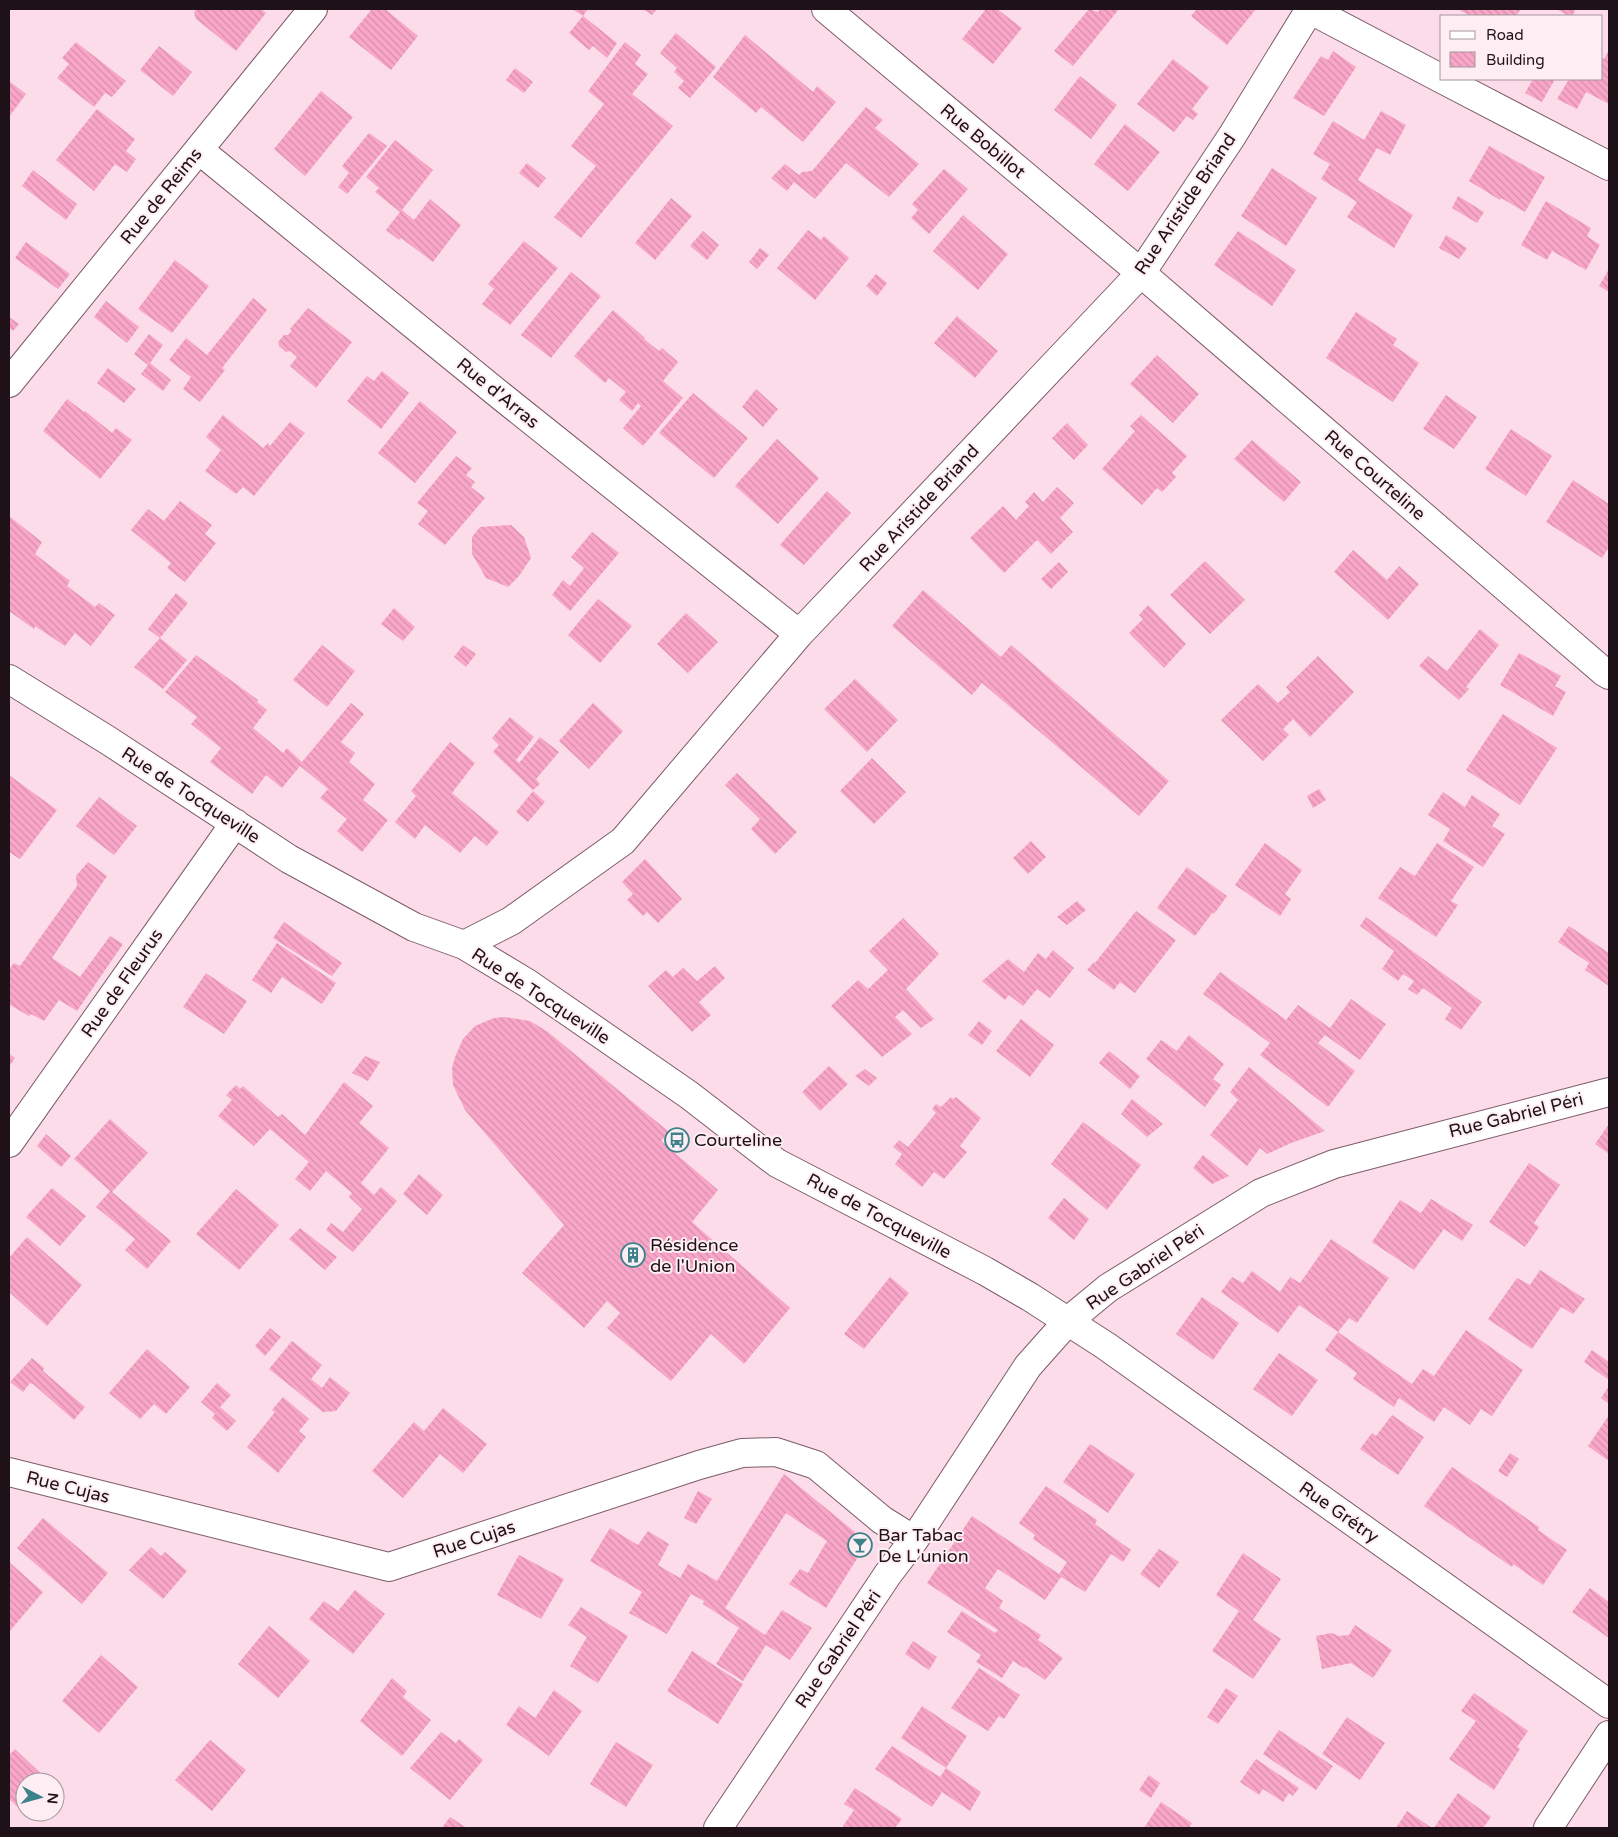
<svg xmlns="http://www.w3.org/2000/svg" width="1618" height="1837" font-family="'Varela Round',sans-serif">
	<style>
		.building { fill: url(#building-back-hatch) }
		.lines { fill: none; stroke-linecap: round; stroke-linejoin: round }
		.minor-casing { stroke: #7d5c69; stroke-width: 30 }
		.minor { stroke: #fff; stroke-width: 28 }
		.labels { text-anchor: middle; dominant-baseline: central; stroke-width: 4; stroke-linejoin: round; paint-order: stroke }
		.street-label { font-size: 18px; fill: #1e1117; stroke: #feeef4 }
		.poi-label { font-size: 18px; fill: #1e1117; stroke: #feeef4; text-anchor: start }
	</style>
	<defs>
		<pattern id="building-back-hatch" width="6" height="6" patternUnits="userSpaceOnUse" patternTransform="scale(1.25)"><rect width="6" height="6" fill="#f9a6c8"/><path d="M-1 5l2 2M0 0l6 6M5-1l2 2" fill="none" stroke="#d58eab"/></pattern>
	</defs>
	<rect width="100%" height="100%" fill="#fcdce8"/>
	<!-- building -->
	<path class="building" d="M197,9h64l5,4 -30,38 -40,-32 -2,-7z
		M372,9h13l33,27 -27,34 -42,-33z
		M572,9h16l-5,7z
		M643,9h14l-5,6z
		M986,9h11l25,19 -29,36 -31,-25z
		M1089,9l9,3 2,-3h19l-46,57 -19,-15z
		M1197,9h59l-29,36 -36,-29z
		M1458,9h63l-5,7h-46z
		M1556,9h20l-4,7h-3z
		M583,16l34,27 -10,15 -14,-12 -4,4 -20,-17z
		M676,33l40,34 -26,31 -12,-10 6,-7 -10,-9 3,-4 -17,-15z
		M745,35l68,57 4,-6 19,16 -33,40 -42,-35 -5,6 -43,-36z
		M76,42l50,39 -14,16 -7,-4 -11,14 -37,-29 12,-14 -7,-6z
		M625,42l16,13 -6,9 13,10 -16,20 41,32 -92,112 -27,-21 42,-51 -25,-20 33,-42 -16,-13z
		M159,46l33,26 -19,24 -33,-26z
		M1609,50v54l-23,-12 -9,17 -20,-10 12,-20h33v-21l2,1z
		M1333,51l23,16 -32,49 -31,-18 28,-42 7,4z
		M1173,59l36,28 -17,22 6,5 -5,6 -6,-4 -13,16 -37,-28z
		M515,68l18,14 -9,11 -18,-13z
		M1080,76l37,29 -26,34 -37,-29z
		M1533,79h22l-13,23 -17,-9z
		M9,81l17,13 -17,23z
		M321,91l32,26 -48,59 -31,-27z
		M866,107l17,13 -8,8 44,36 -30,33 -43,-34 -31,36 -21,-17 -7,9 -16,-13 14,-14 14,11 3,-3 10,-1z
		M97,109l38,30 -9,12 10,8 -9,13 -12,-8 -21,27 -38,-31z
		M1381,111l25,14 -16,30 -13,-7 -19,32 55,35 -19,33 -47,-31 10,-15 -36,-23 9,-15 -17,-10 20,-33 31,19z
		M1125,124l35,28 -32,39 -34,-27z
		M369,133l18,13 -40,48 -9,-7 11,-14 -7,-7z
		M395,140l38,30 -31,40 12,10 16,-21 31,26 -28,37 -32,-24 -2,2 -13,-10 14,-18 -25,-20 4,-4 -13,-11z
		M1489,146l56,31 -20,35 -24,-14 -1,2 -31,-19z
		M527,163l19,15 -8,10 -19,-15z
		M1272,168l45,30 -31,48 -45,-30z
		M944,169l24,20 -39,45 -18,-16 7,-8 -6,-6z
		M33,170l44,34 -11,16 -44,-34z
		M1458,196l26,16 -7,11 -25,-15z
		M671,198l21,18 -37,44 -20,-17z
		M1546,201l45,27 -4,8 13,9 -14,25 -34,-19 -5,9 -26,-15z
		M963,215l45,39 -30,36 -45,-39z
		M808,230l13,10 3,-4 25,22 -34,42 -38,-32z
		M703,231l16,14 -12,15 -17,-14z
		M1238,231l58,39 -24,36 -58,-41z
		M1446,235l21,13 -8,11 -20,-11z
		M524,241l34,27 -48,57 -28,-21 12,-15 -6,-5z
		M26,242l44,32 -12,15 -43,-31z
		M760,248l9,7 -12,14 -8,-7z
		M175,260l34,26 -37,47 -34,-24z
		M1609,269v23l-10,-6z
		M571,272l30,24 -50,62 -30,-23z
		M876,274l11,9 -10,13 -11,-10z
		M253,298l14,12 -45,58 3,2 -25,32 -17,-13 8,-12 -22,-17 17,-22 21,17z
		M106,301l33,26 -12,16 -33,-26z
		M308,308l44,34 -36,46 -26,-22 7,-9 -7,-6 -4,1 -7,-6 -1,-4 6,-7h4l4,-5 -2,-1z
		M613,310l32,28 -1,1 15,12 3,-3 16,14 -15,19 20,17 -40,48 -20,-18 18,-22 -3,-3 -6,8 -13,-11 7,-8 -17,-14 -4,5 -31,-27z
		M1356,312l41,27 -4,6 26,18 -26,39 -67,-44z
		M957,316l41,35 -23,27 -41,-35z
		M9,317l10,7 -6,7 -4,-3z
		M149,334l14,11 -13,18 21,17 -8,11 -22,-17 7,-9 -14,-11z
		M1157,355l42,39 -26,29 -43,-39z
		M108,368l28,21 -12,14 -27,-20z
		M382,371l27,22 -28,36 -34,-28 20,-25 7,5z
		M756,389l22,20 -15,18 -21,-20z
		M693,393l55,45 -34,40 -55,-45z
		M1446,395l31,22 -23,32 -31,-20z
		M67,399l17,13 1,-1 27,22 4,-5 16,12 -32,39 -57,-48z
		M420,401l37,31 -42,51 -37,-30z
		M223,415l40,33 5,-5 2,3 20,-24 15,11 -51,63 -11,-9 -7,7 -31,-23 16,-21 -15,-13z
		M1141,415l46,41 -15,17 4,4 -14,15 -5,-4 -15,17 -40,-36 33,-38 -5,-5z
		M1067,423l21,22 -14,15 -22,-22z
		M1511,429l41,27 -26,40 -41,-27z
		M777,439l42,39 -41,46 -43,-38z
		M1252,440l49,42 -17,20 -50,-43z
		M456,456l16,12 -6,7 9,7 -4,5 14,11 -40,47 -27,-21 10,-13 -11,-8z
		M1573,480l36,24v43l-7,11 -56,-36z
		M1057,487l17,16 -14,15 13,14 -22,22 -14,-14 -33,33 -34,-35 33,-32 13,14 13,-14 -4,-4 9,-10 9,10z
		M827,491l24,22 -47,52 -24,-20z
		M180,501l32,24 -7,9 11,9 -31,39 -18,-14 4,-5 -40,-33 17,-21 16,12z
		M9,516l33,26 -7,12 35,27 -3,5 28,21 4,-4 16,12 -24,31 -16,-13 -10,13 -30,-20 -1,3 -25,-18z
		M511,525l13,12 7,21 -12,18 -11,11 -22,-9 -14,-24v-17l8,-10z
		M592,532l27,21 -49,58 -18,-16 11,-15 7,6 14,-18 -13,-11z
		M1353,550l34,30 12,-14 20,18 -31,36 -54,-48z
		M1205,561l40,39 -35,34 -40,-39z
		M1059,562l9,10 -17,17 -10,-10z
		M923,590l78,67 10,-12 158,136 -30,35 -157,-133 -10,12 -80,-69z
		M176,593l12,10 -28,35 -12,-9z
		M598,599l34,27 -32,37 -32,-28z
		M1148,605l38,39 -22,24 -35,-35 14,-14 -4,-4z
		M394,608l21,19 -12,14 -22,-17z
		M686,613l32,29 -30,31 -31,-29z
		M1480,629l19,16 -33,42 3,2 -10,11 -40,-34 9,-10 19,15z
		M160,638l27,22 -24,29 -29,-22z
		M322,645l33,26 -28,36 -34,-27z
		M463,645l13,9 -10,13 -12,-10z
		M1519,653l42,23 -6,10 11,6 -13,24 -53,-31z
		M196,655l62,45 -1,2 10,8 -14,18 30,25 4,-5 15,14 49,-59 13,11 -23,28 14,11 -6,9 26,22 -12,16 25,20 -26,32 -25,-21 10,-12 -27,-21 8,-9 -28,-23 -18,22 -16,-13 -14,19 -42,-32 11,-14 -30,-24 6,-7 -32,-25z
		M1318,656l36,36 -44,45 -17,-18 -10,10 6,6 -26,26 -42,-41 37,-36 20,19 12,-11 -4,-5z
		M855,679l43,41 -31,32 -43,-43z
		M593,703l30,28 -34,38 -30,-28z
		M1503,714l54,34 -37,57 -54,-35z
		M510,717l24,20 -18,23 3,3 21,-26 19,15 -23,27 4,5 -7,6 -40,-38 6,-7 -7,-7z
		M450,742l25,21 -23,30 47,39 -12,14 -12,-10 -15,17 -35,-28 -10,14 -20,-17 21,-26 -5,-5z
		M872,758l34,34 -32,32 -34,-33z
		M737,773l60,59 -22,22 -24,-25 9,-10 -35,-34z
		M9,775l48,35 -37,49 -11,-7z
		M1319,789l7,11 -13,8 -6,-12z
		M533,791l12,11 -17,20 -12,-10z
		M1443,792l22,15 7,-12 28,19 -8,12 13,8 -22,33 -40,-26 7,-12 -22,-14z
		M99,797l38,29 -23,29 -38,-29z
		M1031,841l15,16 -18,17 -15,-16z
		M1265,843l37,27 -17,24 6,5 -11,17 -45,-31z
		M1437,843l37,24 -23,34 7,4 -22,32 -58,-39 22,-31 15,9z
		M645,859l37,40 -24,24 -11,-11 -4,4 -16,-16 6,-6 -11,-12z
		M88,862l19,14 -55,82 28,19 30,-41 13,8 -46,67 -18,-11 -15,21 -13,-7 -2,2 -19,-11 -1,2v-38l5,-6 6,3 57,-80 -1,-10z
		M1187,867l40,29 -13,18 -1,-2 -18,24 -38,-28z
		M1077,901l9,9 -19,15 -10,-8z
		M1136,911l40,29 -41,53 -15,-11 -6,8 -27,-20 7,-8 1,1z
		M1366,917l116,85 -21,28 -16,-11 7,-11 -29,-20 -6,7 -9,-6 6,-8 -11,-7 -5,7 -16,-12 12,-18 -34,-25z
		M903,918l36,36 -33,35 28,30 -13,9 -18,-18 -8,7 17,17 -30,23 -51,-51 27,-26 10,9 20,-19 -19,-19z
		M284,922l58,41 -10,13 -59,-38z
		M1569,926l40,27v33l-24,-16 4,-7 -31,-21z
		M277,943l59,40 -14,21 -40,-27 -11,16 -19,-13z
		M1053,950l21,18 -24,30 -13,-9 -14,17 -14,-11 -4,5 -23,-19 26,-22 16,13 14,-19 8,6z
		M715,966l10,12 -26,24 12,13 -19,17 -44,-46 18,-16 7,7 10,-9 14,13z
		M1220,972l66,48 12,-15 32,23 21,-29 35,25 -26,36 -35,-25 -7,8 37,28 -27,36 -68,-52 10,-12 -67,-49z
		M206,973l41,28 -23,33 -41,-27z
		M504,1017l26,4 18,11 121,100 -8,9 57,49 -26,32 98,86 -46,56 -33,-30 -40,47 -64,-53 13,-15 -13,-12 -23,27 -62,-55 42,-48 -99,-115 -12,-25 -1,-17 3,-11 8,-18 12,-13 19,-8z
		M1021,1019l33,26 -24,32 -34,-26z
		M979,1021l13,10 -10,14 -14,-10z
		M1189,1035l35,29 -11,15 8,6 -16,22 -59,-48 15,-19 16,11z
		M1109,1051l31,25 -10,13 -31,-26z
		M9,1054l6,4 -6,9z
		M365,1056l15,6 -12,19 -16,-8z
		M829,1066l19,18 -28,27 -18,-19z
		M1249,1067l76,64 -34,12 -24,11 -7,-6 -13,18 -37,-31 28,-35 -8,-8z
		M865,1069l12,9 -8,8 -14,-10z
		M344,1082l29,24 -14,17 30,25 -28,35 13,12 7,-8 16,14 -44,51 -27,-22 5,-7 12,9 19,-23 -13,-12 3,-4 -26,-22 -16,20 -15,-12 14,-17 -39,-33 -16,17 -36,-30 14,-16 -6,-5 10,-10 4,4 3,-3 35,31 4,-3 23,21z
		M951,1097l2,2 3,-2 25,21 -21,28 7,6 -23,27 -10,-7 -12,15 -27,-23 7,-10 -9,-7 6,-7 9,7 28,-34 -4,-4 4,-5 5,3z
		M1132,1099l31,25 -16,13 -26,-23z
		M110,1119l38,34 -36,39 59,49 -24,28 -22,-19 10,-11 -39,-32 14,-16 -36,-32z
		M1083,1122l58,43 -34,45 -56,-46z
		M1609,1124v30l-14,-10z
		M46,1134l25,22 -10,11 -24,-21z
		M1203,1155l26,21 -17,8 -19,-16z
		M1529,1163l31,22 -26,38 5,4 -14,20 -36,-25z
		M419,1174l24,21 -16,20 -24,-21z
		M52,1188l34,28 -26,30 -34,-29z
		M236,1189l43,36 -40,45 -43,-36z
		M1064,1198l25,21 -15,21 -26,-22z
		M1431,1199l42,26 -11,16 -18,-12 -30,41 -42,-28 28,-42 21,13z
		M300,1228l37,29 -12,13 -36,-31z
		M27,1237l55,48 -35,41 -38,-34v-34z
		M1331,1239l58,39 -32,45 -8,-5 -11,14 74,52 11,-15 11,7 32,-46 57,40 -31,46 -11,-7 -11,16 -26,-18 -10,15 -35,-24 -5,9 -41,-28 4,-6 -32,-23 13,-18 -39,-27 -21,28 -57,-41 11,-15 11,6 9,-12 28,21 10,-15 10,6z
		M1540,1270l45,29 -12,15 -12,-7 -29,42 -44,-30 29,-41 13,7z
		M890,1277l19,16 -45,56 -20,-15z
		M1202,1297l37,26 -26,37 -37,-26z
		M270,1328l11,9 -16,19 -10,-10z
		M292,1341l30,24 -11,14 11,9 8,-11 20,16 -14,18 -13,1 -54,-43z
		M147,1349l43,38 -24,27 -12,-10 -14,15 -31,-26z
		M1592,1350l17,12v18l-25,-18z
		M1279,1353l39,27 -26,36 -39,-27z
		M32,1358l12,10 -1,3 42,36 -11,13 -41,-36 -3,-1 -7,9 -13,-10z
		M217,1383l14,12 -11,12 16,14 -9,10 -15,-13 3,-4 -14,-12z
		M1609,1386v18l-8,-6z
		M283,1397l26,22 -10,12 7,6 -28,36 -31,-26 28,-35 -3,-2z
		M443,1408l44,36 -24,29 -23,-19 -37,44 -31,-27 42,-49 10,9z
		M1392,1415l32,22 -26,38 -38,-26 12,-16 4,3z
		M1609,1415v46l-21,-15z
		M1090,1444l45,30 -27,39 -45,-31z
		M1510,1453l9,6 -12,18 -9,-6z
		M1452,1467l87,60 -1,3 29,20 -24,35 -30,-21 -1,3 -88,-61z
		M784,1474l71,58 3,25 -32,51 -37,-24 11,-15 8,4 19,-32 -41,-28 -61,95 40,27 17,-25 30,18 -22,32 -24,-15 -23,36 -27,-17 23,-36 -36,-24 1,-3 -13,-7 -24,40 -38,-21 13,-21 -52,-31 20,-33 28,17 10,-14 21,13 -11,21 22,13 8,-14 29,17z
		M1046,1486l51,34 -2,4 36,26 -8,12 -12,-8 -26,38 -24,-15 -16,23 -47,-31 -13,19 18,13 -4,7 42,27 -3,5 25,18 -18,22 -19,-13 -2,1 -11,-7 -11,17 -26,-16 5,-7 -34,-23 15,-21 33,22 3,-3 -71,-47 45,-67 87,58 8,-12 -34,-23 2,-4 -16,-12z
		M698,1491l14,8 -16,25 -12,-6z
		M43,1518l65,55 -26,31 -65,-56z
		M151,1547l10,9 4,-4 22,19 -24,28 -34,-29z
		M1159,1549l20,13 -20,26 -19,-14z
		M1243,1553l38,26 -28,41 28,19 -28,40 -41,-28 27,-40 -23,-16z
		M519,1555l45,24 -23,40 -44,-24z
		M9,1562l34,30 -34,40z
		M1590,1588l19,14v36l-37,-26z
		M355,1590l30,24 -32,40 -44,-35 15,-18 14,10z
		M581,1607l47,29 -30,47 -28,-17 17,-29 -19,-12z
		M1355,1625l37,25 -19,28 -22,-15 -29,6 -6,-33 16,-3 6,3 11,-1z
		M269,1626l41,35 -32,37 -40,-34z
		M913,1641l24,16 -8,13 -24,-16z
		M692,1651l51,33 -25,40 -51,-33z
		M101,1655l37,32 -39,46 -37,-32z
		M979,1668l41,27 -16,24 -5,-3 -11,15 -37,-23z
		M392,1678l15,13 -4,6 28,23 -29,36 -42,-35z
		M1226,1688l12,8 -20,28 -11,-7z
		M554,1690l28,21 -33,45 -43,-31 13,-19 16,12z
		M1474,1693l54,38 -11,16 3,2 -26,41 -45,-31 27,-38 -15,-10z
		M922,1706l45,30 -21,32 -45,-30z
		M1347,1717l38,26 -25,37 -38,-26z
		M1279,1730l54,36 -17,24 -53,-36z
		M441,1732l15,11 3,-4 24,21 -33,40 -40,-32z
		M210,1740l36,30 -34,41 -37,-31z
		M616,1742l37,23 -27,42 -36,-23z
		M892,1746l48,31 6,-9 35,24 -11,19 -28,-19 -10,15 -57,-38z
		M15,1749l35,33h-25v28l-2,2 -14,-13v-44z
		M1256,1759l43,29 -6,8 -4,-3 -6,9 -20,-13 -4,6 -19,-13z
		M1149,1775l11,8 -9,15 -12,-8z
		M855,1788l47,31 -7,9h-49l-3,-2 11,-16 -10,-6z
		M1458,1793l33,24 -8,11h-49z
		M1161,1802l31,21 -3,5h-45z
		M1407,1811l25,17h-36z
		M450,1817l17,11h-25z"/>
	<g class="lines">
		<!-- minor casing -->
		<g class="minor-casing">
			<path id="minor" d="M826,9l315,264 463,399 5,3
				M1309,9l133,70
				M1442,79l167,87
				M199,150l302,246 298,238
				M9,383l304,-374
				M9,679l100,62 180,118 125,68 50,18 63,38 162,112 88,68 208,108 45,26 76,49 503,358
				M464,945l47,-24 112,-80 176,-207 342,-361 91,-137 78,-127
				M9,1143l226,-320
				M9,1472l380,95 310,-102 43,-12 34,-1 40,13 66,55 32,20
				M718,1828l170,-254 26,-34 114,-174 40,-45 40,-33 153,-95 73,-29 275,-72
				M1548,1828l61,-93"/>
		</g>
		<!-- minor -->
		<use href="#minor" class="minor"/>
	</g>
	<!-- icons -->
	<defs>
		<g id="bus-ring" transform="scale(1.25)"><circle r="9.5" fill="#feeef4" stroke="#3b828b" stroke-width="1.5"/><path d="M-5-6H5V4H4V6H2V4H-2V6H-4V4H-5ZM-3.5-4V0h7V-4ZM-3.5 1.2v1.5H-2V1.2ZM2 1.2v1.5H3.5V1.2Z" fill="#3b828b"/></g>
		<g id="building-ring" transform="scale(1.25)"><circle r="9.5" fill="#feeef4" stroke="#3b828b" stroke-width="1.5"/><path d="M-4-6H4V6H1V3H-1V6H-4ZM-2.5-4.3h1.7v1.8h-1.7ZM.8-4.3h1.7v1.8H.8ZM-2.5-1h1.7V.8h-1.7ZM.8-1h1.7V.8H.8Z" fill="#3b828b"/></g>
		<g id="bar-ring" transform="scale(1.25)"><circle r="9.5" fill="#feeef4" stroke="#3b828b" stroke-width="1.5"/><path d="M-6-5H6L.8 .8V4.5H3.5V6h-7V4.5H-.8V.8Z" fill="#3b828b"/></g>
	</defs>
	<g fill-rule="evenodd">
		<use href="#bus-ring" x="677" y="1140"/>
		<use href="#building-ring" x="633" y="1255"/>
		<use href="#bar-ring" x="860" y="1545"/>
	</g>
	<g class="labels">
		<!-- street labels -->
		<g class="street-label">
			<text transform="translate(983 141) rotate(40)">Rue Bobillot</text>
			<text transform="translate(161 196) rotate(-51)">Rue de Reims</text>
			<text transform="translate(1185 204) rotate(-56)">Rue Aristide Briand</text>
			<text transform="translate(498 393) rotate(39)">Rue d'Arras</text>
			<text transform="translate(1375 475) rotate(41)">Rue Courteline</text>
			<text transform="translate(919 508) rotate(-47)">Rue Aristide Briand</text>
			<text transform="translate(191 795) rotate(33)">Rue de Tocqueville</text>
			<text transform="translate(122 983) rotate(-55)">Rue de Fleurus</text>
			<text transform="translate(541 996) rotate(33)">Rue de Tocqueville</text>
			<text transform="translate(1516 1115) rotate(-14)">Rue Gabriel Péri</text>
			<text transform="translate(879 1216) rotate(28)">Rue de Tocqueville</text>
			<text transform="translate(1145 1267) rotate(-34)">Rue Gabriel Péri</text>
			<text transform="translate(68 1487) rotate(14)">Rue Cujas</text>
			<text transform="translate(1339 1512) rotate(35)">Rue Grétry</text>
			<text transform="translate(474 1539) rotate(-18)">Rue Cujas</text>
			<text transform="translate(838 1649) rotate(-56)">Rue Gabriel Péri</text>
		</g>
		<!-- poi labels -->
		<g class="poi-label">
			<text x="694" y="1140">Courteline</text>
			<text x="650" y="1245">Résidence<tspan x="650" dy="21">de l'Union</tspan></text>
			<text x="878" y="1535">Bar Tabac<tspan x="878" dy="21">De L'union</tspan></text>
		</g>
	</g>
	<!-- border -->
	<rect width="1618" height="1837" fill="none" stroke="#1e1117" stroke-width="20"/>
	<!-- legend -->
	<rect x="1440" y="15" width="162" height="65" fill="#feeef4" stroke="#a4969c"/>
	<rect x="1450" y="31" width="25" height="8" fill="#ffffff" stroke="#a4969c"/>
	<text x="1486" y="40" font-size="15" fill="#1e1117">Road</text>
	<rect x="1450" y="52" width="25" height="15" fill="url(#building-back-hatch)" stroke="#a4969c"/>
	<text x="1486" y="65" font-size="15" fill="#1e1117">Building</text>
	<!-- north arrow -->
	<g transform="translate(40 1797) rotate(96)"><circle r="24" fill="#feeef4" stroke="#a4969c"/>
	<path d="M0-4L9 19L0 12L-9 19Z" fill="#3b828b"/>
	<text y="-8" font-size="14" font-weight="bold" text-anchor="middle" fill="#1e1117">N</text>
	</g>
</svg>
